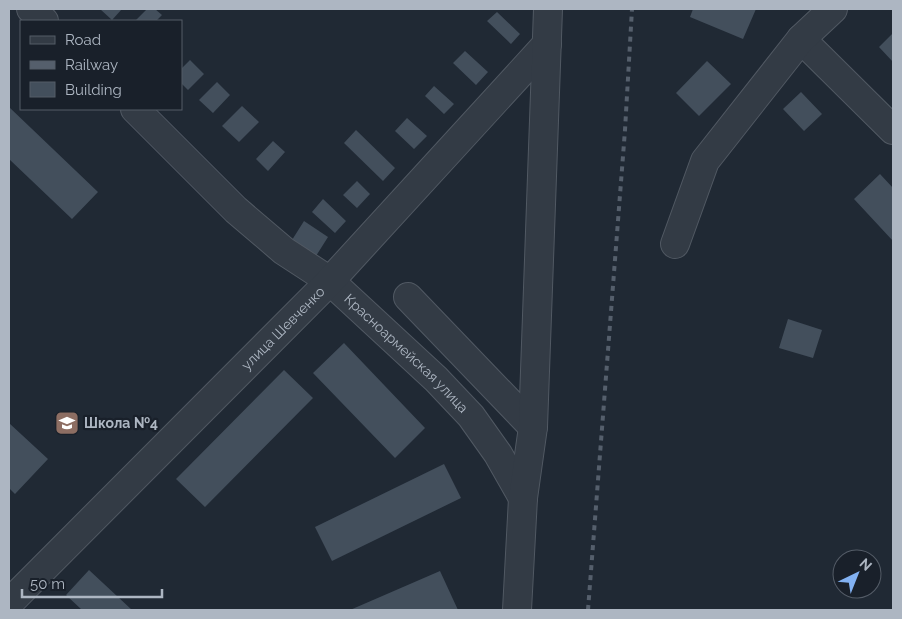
<svg xmlns="http://www.w3.org/2000/svg" width="902" height="619" font-family="Raleway,sans-serif">
	<style>
		.building { fill: #434f5c }
		.lines { fill: none; stroke-linecap: round; stroke-linejoin: round }
		.minor-casing { stroke: #515963; stroke-width: 30 }
		.minor { stroke: #333b45; stroke-width: 28 }
		.rail { stroke: #555f6c; stroke-width: 4; stroke-dasharray: 5 5; stroke-linecap: butt }
		.labels { text-anchor: middle; dominant-baseline: central; stroke-width: 4.5; stroke-linejoin: round; paint-order: stroke }
		.street-label { font-size: 14px; fill: #adb6c2; stroke: #19202a }
		.poi-label { font-size: 14px; font-weight: bold; fill: #adb6c2; stroke: #19202a; text-anchor: start }
	</style>
	<rect width="100%" height="100%" fill="#202934"/>
	<!-- building -->
	<path class="building" d="M100,9h22l-10,11z
		M147,9h8l7,6 -6,6h-21z
		M693,9h63l-13,30 -53,-22z
		M497,12l23,22 -9,10 -24,-23z
		M893,33v29l-14,-15z
		M465,51l23,21 -12,13 -23,-22z
		M190,60l14,14 -16,16 -7,-7v-14z
		M707,61l24,23 -32,32 -23,-23z
		M217,82l13,13 -17,18 -14,-13z
		M434,86l20,18 -10,10 -19,-18z
		M801,92l21,22 -18,17 -21,-22z
		M242,106l17,16 -20,20 -17,-16z
		M9,107l89,85 -26,27 -63,-60z
		M407,118l20,18 -13,13 -19,-18z
		M356,130l39,38 -12,13 -39,-38z
		M273,141l12,11 -17,19 -12,-12z
		M880,174l13,14v53l-39,-42z
		M357,181l13,13 -13,14 -14,-13z
		M323,199l23,22 -11,12 -23,-21z
		M304,221l24,16 -12,19 -24,-16z
		M788,319l34,11 -9,28 -34,-10z
		M344,343l81,85 -30,30 -82,-85z
		M284,370l29,28 -108,109 -29,-28z
		M9,423l39,36 -33,35 -6,-6z
		M444,464l17,34 -129,63 -17,-34z
		M89,570l43,40h-50l-16,-15z
		M440,571l18,39h-108z"/>
	<g class="lines">
		<!-- minor casing -->
		<g class="minor-casing">
			<g id="minor">
				<path d="M31,9l13,12"/>
				<path d="M801,39l92,91"/>
				<path id="s1" d="M135,109l101,101 48,41 46,30 106,98 35,37 27,38 25,44"/>
				<path d="M675,244l30,-83 96,-122 32,-30"/>
				<path d="M408,297l125,130"/>
				<path id="s2" d="M9,603l321,-322 217,-237"/>
				<path d="M517,610l6,-112 10,-71 15,-418"/>
			</g>
		</g>
		<!-- minor -->
		<use href="#minor" class="minor"/>
		<!-- rail -->
		<path class="rail" d="M588,610l37,-480 7,-121"/>
	</g>
	<!-- icons -->
	<defs>
		<g id="school-square" transform="scale(1.25)"><rect x="-9" y="-9" width="18" height="18" rx="4" fill="#8d6e63" stroke="#19202a"/><path d="M0-5L7-2L0 1L-7-2ZM-4 1L0 2.5L4 1V4Q0 6-4 4Z" fill="#fff"/></g>
	</defs>
	<g fill-rule="evenodd">
		<use href="#school-square" x="67" y="423"/>
	</g>
	<g class="labels">
		<!-- street labels -->
		<g class="street-label">
			<text stroke="none"><textPath href="#s2" startOffset="388">улица Шевченко</textPath></text>
			<text stroke="none"><textPath href="#s1" startOffset="366">Красноармейская улица</textPath></text>
		</g>
		<!-- poi labels -->
		<g class="poi-label">
			<text x="84" y="423">Школа №4</text>
		</g>
	</g>
	<!-- border -->
	<rect width="902" height="619" fill="none" stroke="#adb6c2" stroke-width="20"/>
	<!-- legend -->
	<rect x="20" y="20" width="162" height="90" fill="#19202a" stroke="#545c67"/>
	<rect x="30" y="36" width="25" height="8" fill="#333b45" stroke="#545c67"/>
	<text x="65" y="45" font-size="15" fill="#adb6c2">Road</text>
	<rect x="30" y="61" width="25" height="8" fill="#555f6c" stroke="#545c67"/>
	<text x="65" y="70" font-size="15" fill="#adb6c2">Railway</text>
	<rect x="30" y="82" width="25" height="15" fill="#434f5c" stroke="#545c67"/>
	<text x="65" y="95" font-size="15" fill="#adb6c2">Building</text>
	<!-- north arrow -->
	<g transform="translate(857 574) rotate(43)"><circle r="24" fill="#19202a" stroke="#545c67"/>
	<path d="M0-4L9 19L0 12L-9 19Z" fill="#82b1f2"/>
	<text y="-8" font-size="14" font-weight="bold" text-anchor="middle" fill="#adb6c2">N</text>
	</g>
	<!-- scale -->
	<path d="M22 589v8h140v-8" fill="none" stroke="#adb6c2" stroke-width="2.5"/>
	<text x="30" y="589" font-size="15" fill="#adb6c2" stroke="#19202a" stroke-width="4" paint-order="stroke">50 m</text>
</svg>
